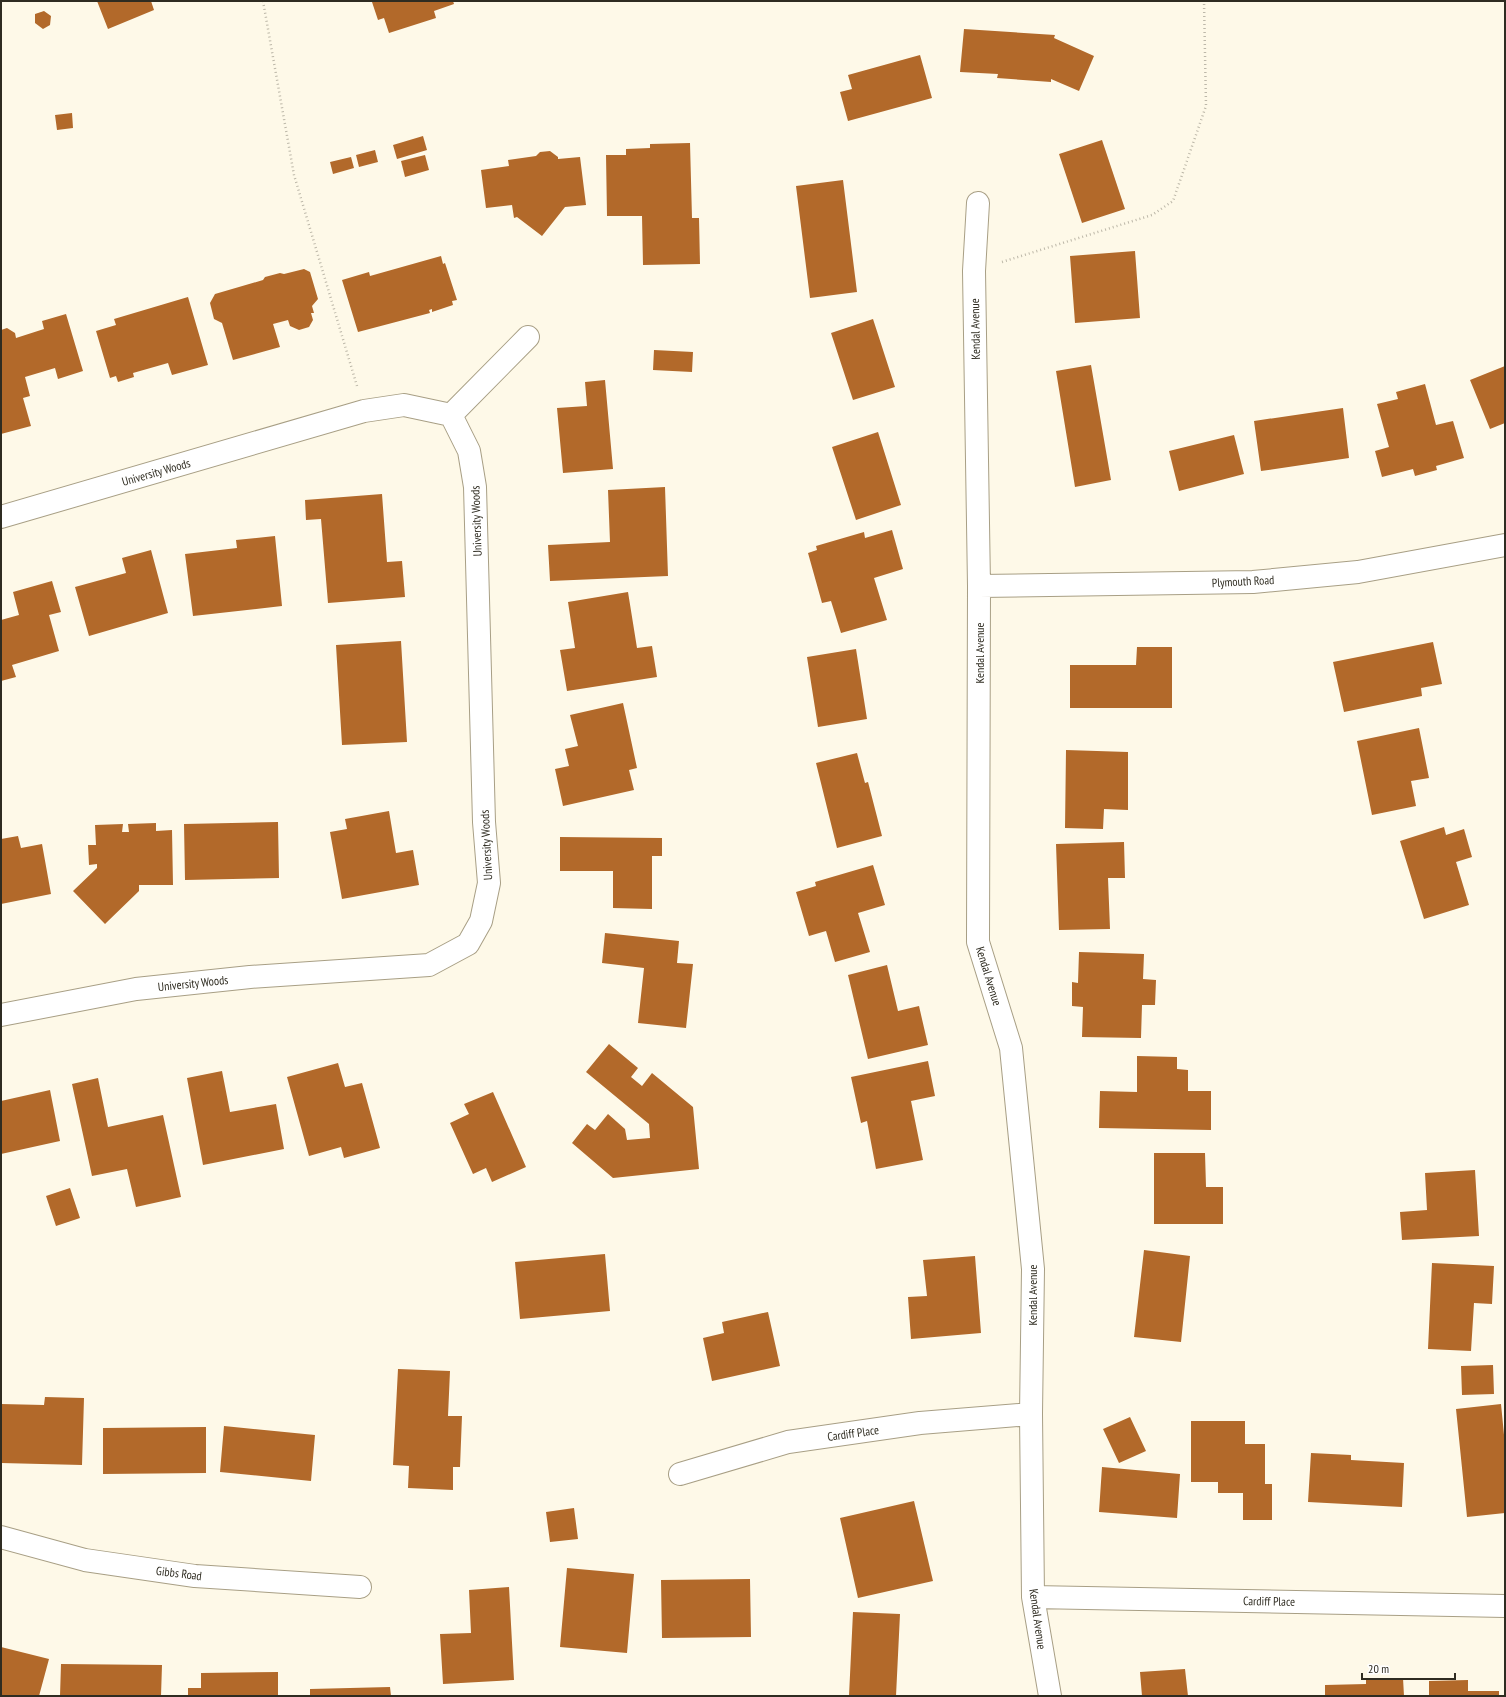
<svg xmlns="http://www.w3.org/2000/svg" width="1506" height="1697" font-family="'PT Sans Narrow',sans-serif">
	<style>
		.building { fill: #b2692a }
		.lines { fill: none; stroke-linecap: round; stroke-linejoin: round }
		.street-casing { stroke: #a89f85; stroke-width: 24 }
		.path { stroke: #bdb8a9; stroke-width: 2.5; stroke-dasharray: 1 3; stroke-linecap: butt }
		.street { stroke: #fff; stroke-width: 22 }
		.labels { text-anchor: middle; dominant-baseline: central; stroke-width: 4; stroke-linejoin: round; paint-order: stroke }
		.street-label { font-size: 12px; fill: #2f2c21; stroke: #fff }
	</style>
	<rect width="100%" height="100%" fill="#fef9e8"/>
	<!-- building -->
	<path class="building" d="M97,1h54l3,9 -46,19z
		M376,1h77l1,3 -20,7 2,7 -47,15 -5,-15 -6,2 -6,-18z
		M44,11l7,5 -1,9 -7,4 -8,-6v-9z
		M964,29l91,6 -1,3 40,18 -15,35 -28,-12v3l-54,-4 1,-4 -38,-2z
		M920,55l12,43 -84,23 -8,-29 12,-3 -4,-14z
		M72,113l1,15 -16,2 -2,-15z
		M423,136l4,14 -30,9 -4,-14z
		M1102,140l23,69 -43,14 -23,-69z
		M690,143l2,75h7l1,46 -57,1 -1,-49h-35l-1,-61h20v-6l24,-1v-4z
		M375,150l3,12 -19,5 -3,-12z
		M550,151l8,6v2l22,-2 6,48 -21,2 -23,29 -25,-19 -3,1 -2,-13 -26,3 -5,-38 28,-4 -1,-6 28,-4 4,-4z
		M425,155l4,15 -24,7 -4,-16z
		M351,157l3,11 -21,6 -3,-12z
		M843,180l14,112 -47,6 -14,-112z
		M1135,251l5,67 -65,5 -5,-67z
		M441,256l2,8 2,-1 12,37 -5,1 1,4 -21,7v-3l-3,1 1,3 -72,19 -16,-52 27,-8 1,4z
		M304,269l6,3 8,27 -6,7 2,7h-3l2,7 -4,7 -10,3 -9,-4 -2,-6 -15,4 7,23 -47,13 -11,-37 -8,-4 -4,-16 5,-9 48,-14 2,-3 15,-4 4,1z
		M188,297l20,68 -36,10 -4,-12 -35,10 1,4 -16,5 -2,-6 -6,2 -14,-47 20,-6 -2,-6z
		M66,314l17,57 -25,8 -3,-11 -30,9 5,19 -7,2 8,28 -30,8v-104l6,-2 8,5 1,5 28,-9 -2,-8z
		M873,319l22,68 -42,13 -22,-67z
		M654,350l39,2 -1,20 -39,-2z
		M1091,365l20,115 -36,7 -19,-116z
		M1505,366v57l-15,6 -20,-49z
		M605,380l8,89 -50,4 -6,-65 30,-2 -2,-24z
		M1425,384l11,41 17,-4 11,37 -28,8 1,4 -22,6 -2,-7 -31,8 -7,-26 14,-4 -12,-43 21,-5 -2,-7z
		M1343,408l6,50 -88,13 -7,-50z
		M878,432l23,73 -45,15 -24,-73z
		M1234,435l10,39 -65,17 -10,-40z
		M665,487l3,89 -118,5 -2,-36 62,-3 -2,-52z
		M382,494l5,68 15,-1 3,36 -77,6 -7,-84 -15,1 -1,-20z
		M892,530l11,39 -29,9 13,42 -46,13 -10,-32 -9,2 -14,-50 9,-3 -1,-4 48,-14 1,6z
		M275,536l7,70 -89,10 -8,-62 52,-6 -1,-8z
		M151,550l17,63 -79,23 -14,-49 51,-14 -4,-15z
		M52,581l9,31 -12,3 10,36 -47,14 4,12 -15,4v-61l18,-5 -6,-23z
		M628,592l9,56 15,-2 5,31 -90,14 -7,-41 15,-2 -7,-46z
		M401,641l6,101 -65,3 -6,-100z
		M1433,642l9,42 -21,4 1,8 -78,16 -11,-50z
		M1137,647h35v61h-102v-43h66z
		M856,649l11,70 -49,8 -11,-70z
		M623,703l14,65 -8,2 5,20 -71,16 -8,-37 14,-3 -4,-17 13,-3 -8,-31z
		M1419,728l10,50 -18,3 5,25 -44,9 -15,-74z
		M1066,750l62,2v58l-24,-1 -1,20 -38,-1z
		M857,753l8,30 3,-1 14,54 -45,12 -21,-85z
		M389,811l7,42 17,-3 6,35 -77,14 -12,-67 17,-3 -2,-10z
		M278,822l1,56 -94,2 -1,-56z
		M156,823v8l16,-1 1,55h-34v6l-34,33 -32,-33 24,-23v-4l-8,1 -1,-20h8l-1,-20 28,-1 -1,8h7l-1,-8z
		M1444,827l2,8 18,-6 8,28 -16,5 13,43 -45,14 -24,-78z
		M18,836l3,12 21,-4 9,50 -50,10v-65z
		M560,837l102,1v18h-10v53l-39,-1v-37h-53z
		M1124,842l1,36h-17l2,51 -51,1 -3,-86z
		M873,865l12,40 -27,8 12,39 -35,10 -9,-31 -17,5 -13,-44 20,-6 -1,-4z
		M605,933l74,8 -2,22 16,1 -7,64 -48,-5 6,-55 -42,-5z
		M1079,952l65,2 -1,25 13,1 -1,25h-13l-1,33 -59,-1 1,-30 -11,-1v-24l6,1z
		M887,965l11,46 21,-5 9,39 -60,14 -20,-84z
		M609,1044l29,24 -7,9 11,9 10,-13 41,34 6,62 -86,9 -41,-35 15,-19 8,6 13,-16 17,15 2,11 23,-2 -1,-14 -63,-52z
		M1137,1056l40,1v12l11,1v21h23v39l-112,-2 1,-37 37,1z
		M928,1061l7,35 -24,5 12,59 -47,9 -9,-48 -6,2 -10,-46z
		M338,1063l7,24 17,-4 18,65 -36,10 -3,-11 -32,9 -22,-79z
		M222,1071l8,41 46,-8 8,45 -81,16 -16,-87z
		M98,1078l10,49 55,-12 18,82 -45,10 -9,-38 -35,7 -20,-92z
		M50,1090l10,51 -59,13v-53z
		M493,1092l33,75 -34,15 -6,-14 -13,6 -23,-51 19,-9 -5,-10z
		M1154,1153h51l1,34h17v37h-69z
		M1475,1170l4,66 -77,4 -2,-28 27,-2 -2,-37z
		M70,1188l10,30 -24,8 -10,-30z
		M1144,1250l46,6 -9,86 -47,-5z
		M605,1254l5,57 -90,8 -5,-57z
		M975,1256l6,77 -70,6 -3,-42 19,-1 -4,-36z
		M1432,1263l62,3 -2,38 -18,-1 -3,48 -43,-2z
		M768,1312l12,54 -68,15 -9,-43 21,-5 -2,-11z
		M1493,1365l1,29 -32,1 -1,-29z
		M398,1369l52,2 -2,45h14l-2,51h-7v23l-45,-2 1,-22 -16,-1z
		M45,1397l39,1 -2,67 -81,-2v-59l43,1z
		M1501,1404l4,41v68l-38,4 -11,-108z
		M1130,1417l16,34 -27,12 -16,-34z
		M1191,1421h54v23h20v40h7v36h-29v-27h-25v-11h-27z
		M224,1426l91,9 -4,46 -91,-9z
		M206,1427v46l-103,1v-46z
		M1311,1453l40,2v5l53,3 -2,44 -94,-5z
		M1102,1467l78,7 -3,44 -78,-6z
		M914,1501l19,80 -75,17 -18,-80z
		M574,1508l4,31 -28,3 -4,-30z
		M567,1568l67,6 -7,79 -67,-6z
		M750,1579l1,58 -89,1 -1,-58z
		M509,1587l5,93 -71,4 -3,-50 31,-1 -2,-43z
		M853,1612l47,2 -4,82h-47z
		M1,1647l48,12 -10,37h-38z
		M61,1664l101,1 -1,31h-101z
		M1185,1669l3,27h-46l-2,-24z
		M278,1672v24h-90v-8h13v-15z
		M1403,1678l1,18h-79v-11l41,-1v-5z
		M1468,1680v11h31v5h-70v-15z
		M390,1687l1,9h-81v-7z"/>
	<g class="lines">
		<!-- street casing -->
		<g class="street-casing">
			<path id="street" d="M978,203l-4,68 5,315 -1,356 33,106 22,221 -2,145 2,183 17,99
				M451,415l77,-78
				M1,517l363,-106 40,-6 47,10 18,36 6,36 9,335 5,61 -8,38 -13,23 -39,21 -179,12 -114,12 -135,26
				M979,586l274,-4 105,-10 147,-27
				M680,1474l108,-32 132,-19 111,-9
				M1,1537l84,23 110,16 165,11
				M1033,1597l472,9"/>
		</g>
		<!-- path -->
		<path class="path" d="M263,1l31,174 63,211
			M1002,262l150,-47 21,-14 33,-95 -2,-105"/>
		<!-- street -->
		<use href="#street" class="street"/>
	</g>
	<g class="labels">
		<!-- street labels -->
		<g class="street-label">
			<text transform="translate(975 329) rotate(-91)">Kendal Avenue</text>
			<text transform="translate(156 472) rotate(-16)">University Woods</text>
			<text transform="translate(476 521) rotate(-92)">University Woods</text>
			<text transform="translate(1243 581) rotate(-3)">Plymouth Road</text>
			<text transform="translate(979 653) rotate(-90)">Kendal Avenue</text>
			<text transform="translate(486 845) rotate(-93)">University Woods</text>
			<text transform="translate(989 976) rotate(73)">Kendal Avenue</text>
			<text transform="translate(193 983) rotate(-6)">University Woods</text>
			<text transform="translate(1032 1295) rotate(-90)">Kendal Avenue</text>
			<text transform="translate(853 1433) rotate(-8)">Cardiff Place</text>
			<text transform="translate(179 1573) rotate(7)">Gibbs Road</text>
			<text transform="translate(1269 1601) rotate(1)">Cardiff Place</text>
			<text transform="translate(1038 1619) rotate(82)">Kendal Avenue</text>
		</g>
	</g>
	<!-- border -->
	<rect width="1506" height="1697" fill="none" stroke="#2f2c21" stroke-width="4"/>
	<!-- scale -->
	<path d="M1362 1673v6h93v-6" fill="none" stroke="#2f2c21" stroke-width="2"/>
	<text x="1368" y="1673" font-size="12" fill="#2f2c21" stroke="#ffffff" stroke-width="3" paint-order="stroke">20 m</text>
</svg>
